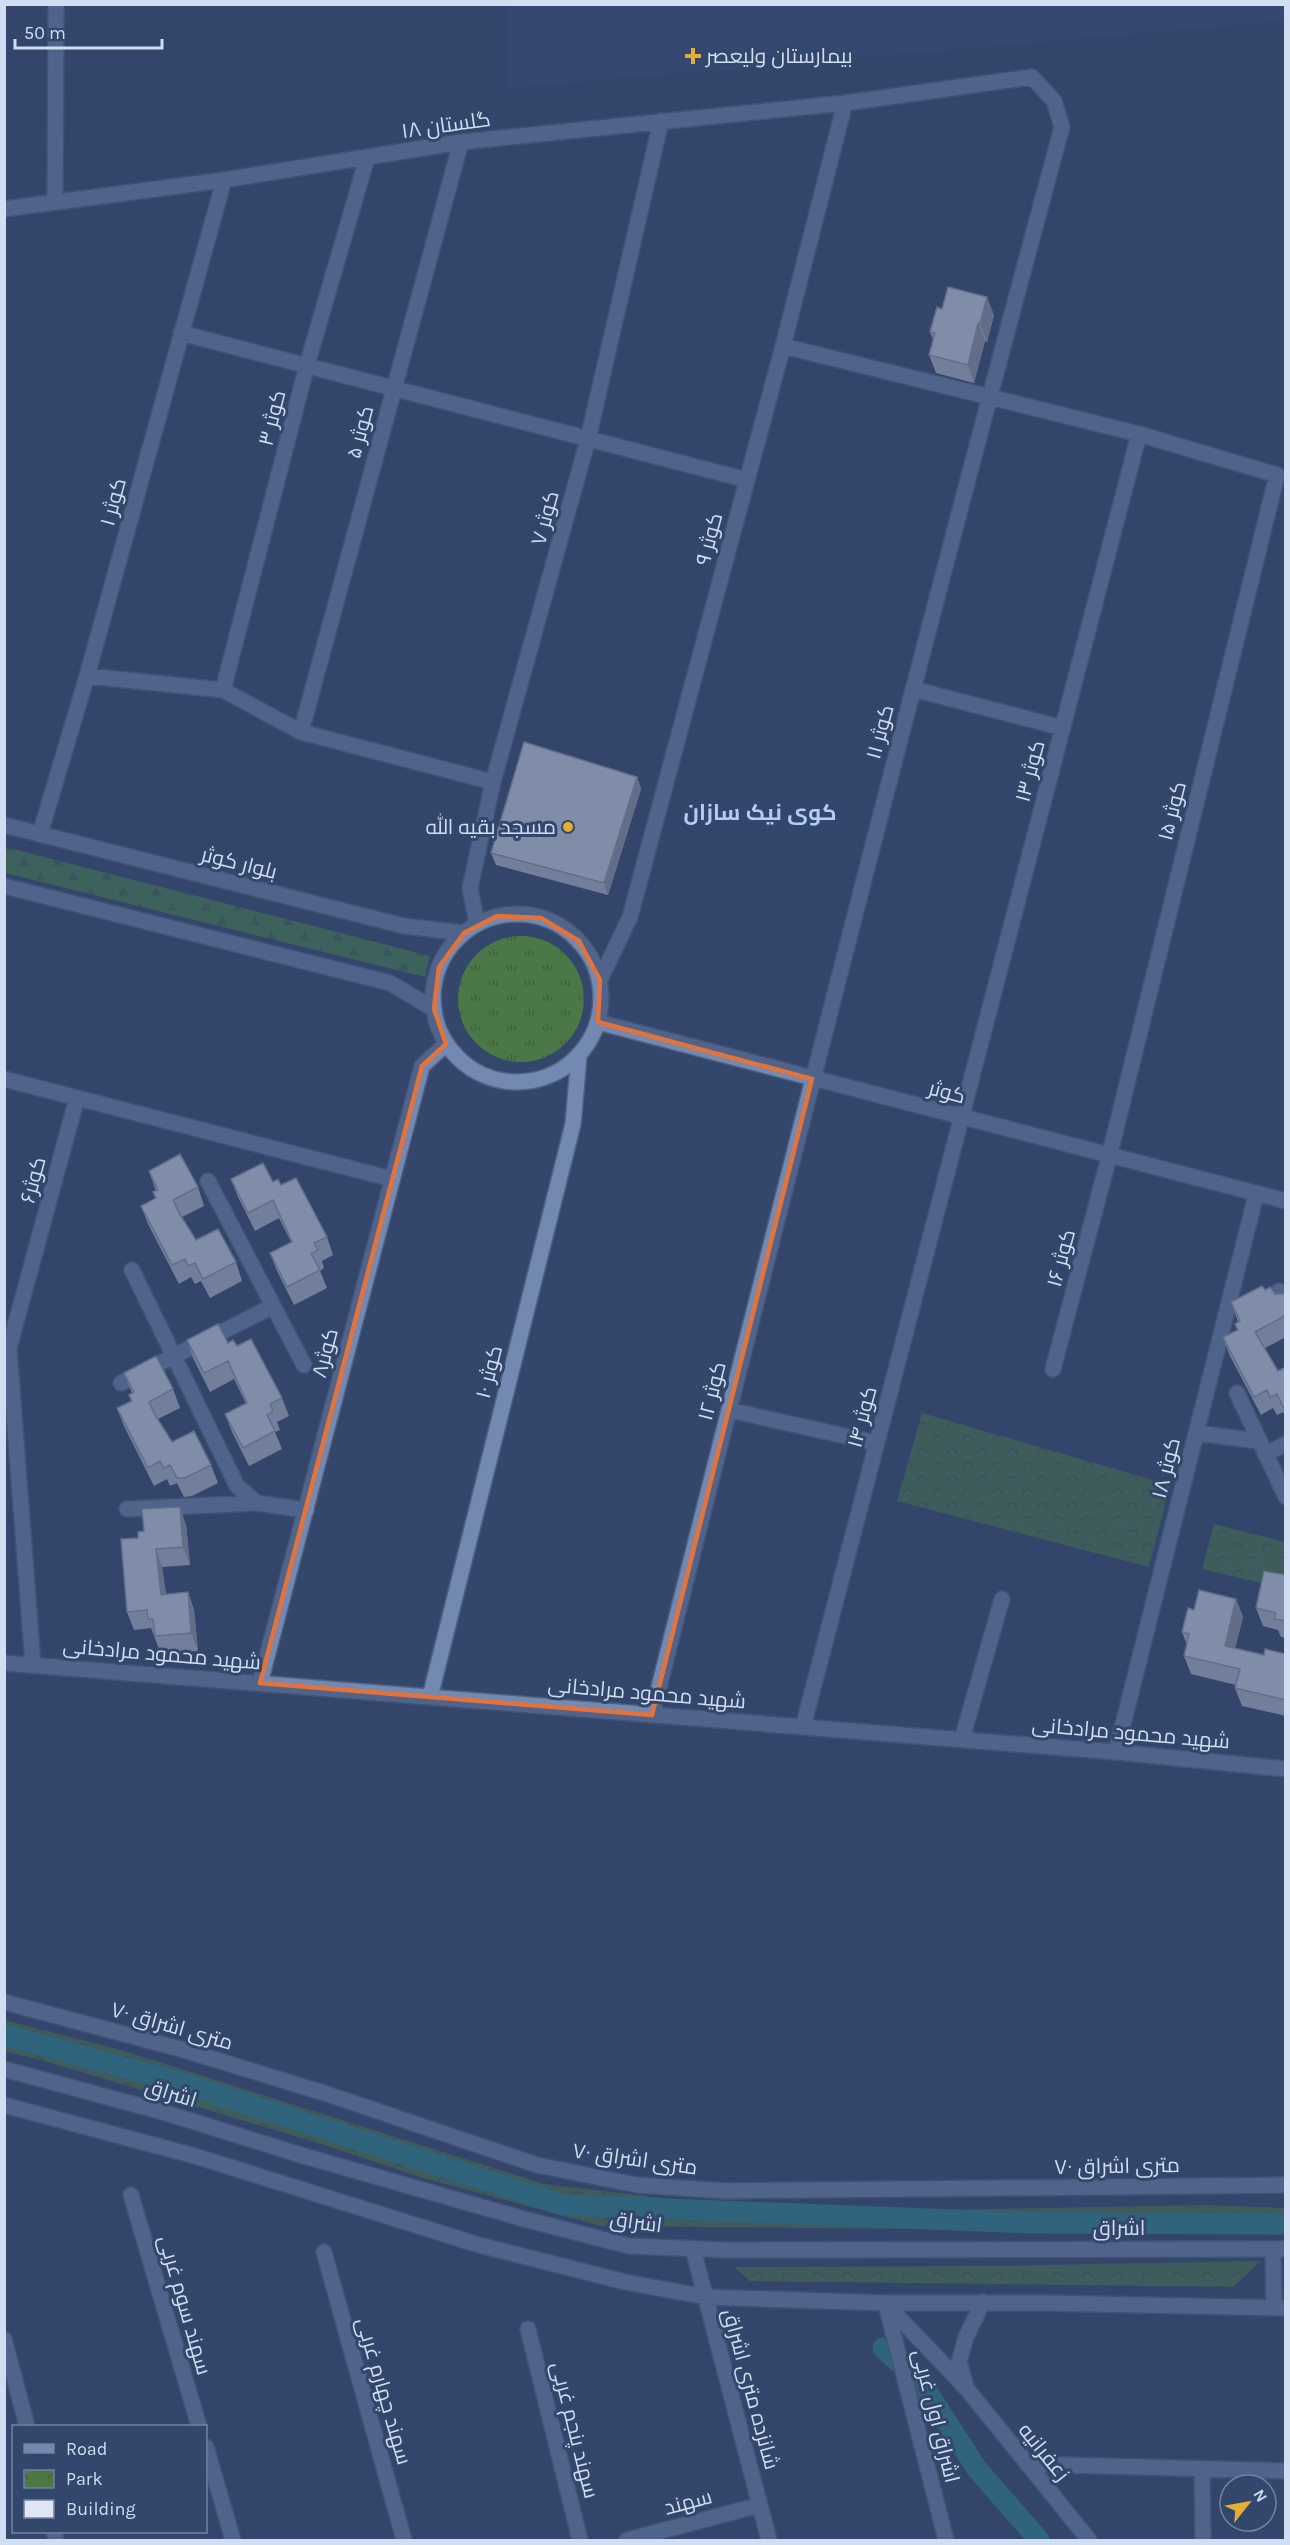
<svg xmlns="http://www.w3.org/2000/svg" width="1290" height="2545" font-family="Karla,Cairo,sans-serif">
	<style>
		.built { fill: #374d79 }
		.grass { fill: url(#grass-tufts) }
		.forest { fill: url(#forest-firs) }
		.park { fill: url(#park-crowns) }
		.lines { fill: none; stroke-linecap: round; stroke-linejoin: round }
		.canal { stroke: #2d8890; stroke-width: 21 }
		.street-casing { stroke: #516180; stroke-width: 18 }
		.secondary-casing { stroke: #516180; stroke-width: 18 }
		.street { stroke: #7389b2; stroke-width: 15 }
		.secondary { stroke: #7389b2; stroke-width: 15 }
		.wall { fill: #bfc5d2 }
		.shaded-wall { fill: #9ba0ab }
		.building { fill: #dee5f4; stroke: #9ba0ab; stroke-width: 1.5 }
		.marked { fill: none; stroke: #e3733a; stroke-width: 4.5; stroke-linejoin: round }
		.poi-dot { fill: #e4ae35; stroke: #33466b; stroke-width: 2 }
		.labels { text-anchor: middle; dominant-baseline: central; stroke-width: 6; stroke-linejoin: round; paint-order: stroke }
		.poi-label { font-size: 21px; fill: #d0ddf3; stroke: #33466b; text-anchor: start }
		.street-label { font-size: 21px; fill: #d0ddf3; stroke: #33466b }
		.neighbourhood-label { font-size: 22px; font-weight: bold; fill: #b4ccf9; stroke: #33466b }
	</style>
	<defs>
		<pattern id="grass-tufts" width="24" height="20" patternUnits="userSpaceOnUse" patternTransform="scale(1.5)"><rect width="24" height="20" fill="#4a7847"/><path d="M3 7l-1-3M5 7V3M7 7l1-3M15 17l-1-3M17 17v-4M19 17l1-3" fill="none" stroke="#445d48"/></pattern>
		<pattern id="forest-firs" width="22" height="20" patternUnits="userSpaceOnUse" patternTransform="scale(1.5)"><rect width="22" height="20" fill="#4b8349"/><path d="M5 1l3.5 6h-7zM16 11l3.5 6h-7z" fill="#466949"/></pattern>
		<pattern id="park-crowns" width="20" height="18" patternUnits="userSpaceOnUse" patternTransform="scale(1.5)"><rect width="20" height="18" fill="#4a7847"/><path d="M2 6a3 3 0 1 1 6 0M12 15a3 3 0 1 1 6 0" fill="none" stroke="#445d48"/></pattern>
	</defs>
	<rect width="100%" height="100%" fill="#33466b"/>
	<!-- built -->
	<path class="built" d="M1285,4v17l-777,67 -1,-83z"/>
	<!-- grass -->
	<path class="grass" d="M458 999a63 63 0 1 1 126 0a63 63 0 1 1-126 0Z"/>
	<!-- forest -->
	<path class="forest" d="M5,847l425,109 -5,21 -420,-104z"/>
	<!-- park -->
	<path class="park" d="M922,1413l248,72 -21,82 -252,-66z
		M1214,1524l71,18v47l-83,-20z
		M4,2020l117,30 423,134 170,20 222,6 269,-5 80,3v22l-171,1 -513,-5 -181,-49 -89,-30 -293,-88 -33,-7z
		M1261,2261l-28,26 -483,-6 -16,-14 257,-1z"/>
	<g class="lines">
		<!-- canal -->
		<path class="canal" d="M4,2035l171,46 388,124 471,18 252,1
			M883,2348l40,37 54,84 62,71"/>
		<!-- street casing -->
		<g class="street-casing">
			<path id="street" d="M4,209l220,-29 237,-38 384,-39 187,-26 22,24 8,26c-143,528 -276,1058 -410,1588
				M181,333l566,147
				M783,346l356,88 138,41 -168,682 -56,212
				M87,676l136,14 78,42 192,50
				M913,689l150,39
				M223,690l84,-325 60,-207
				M301,732l160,-590
				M40,834l47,-158 137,-496
				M477,924l-7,-36 23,-106 95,-343 73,-318
				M600,980l30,-63 153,-571 62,-243
				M4,1079l388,100
				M208,1181l96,184
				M132,1270l105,216 20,17 49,7
				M1279,1291l7,12
				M121,1383l152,-77
				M1237,1393l49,104
				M729,1410l147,33
				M1196,1433l62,8
				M1265,1454l21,-10
				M127,1509l130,-6
				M33,1665l-24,-317 68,-250
				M803,1727l336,-1293
				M962,1739l40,-140
				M1116,1752l140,-557
				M4,2105l191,51 284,89 146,37 81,15 179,6h163l238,5
				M131,2195l68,231
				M693,2249l76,291
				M1273,2249l1,59
				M324,2252l80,288
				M885,2303l82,86 122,151
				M886,2305l60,235
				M528,2329l52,211
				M4,2339l23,87
				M966,2386l-7,-24 7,-25 17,-35
				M206,2447l27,93
				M1027,2464l259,7
				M1202,2469l1,71
				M54,2532l2,8
				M627,2540l133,-35"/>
		</g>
		<!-- secondary casing -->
		<g class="secondary-casing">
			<path id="secondary" d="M55,202l1,-198
				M4,825l400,101 60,7
				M4,886l386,97 44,26
				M433 998a84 84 0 1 1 168 0a84 84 0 1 1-168 0Z
				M598,1022l688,179
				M4,1663l1112,89 170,17
				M260,1683l162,-617 24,-22
				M430,1697l143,-573 6,-68
				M4,2002l180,48 140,43 213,72 100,20 89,6 560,-6
				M4,2069l162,44 138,43 220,63 105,27 97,4 560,-1"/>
		</g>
		<!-- street -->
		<use href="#street" class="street"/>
		<!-- secondary -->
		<use href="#secondary" class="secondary"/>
	</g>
	<!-- wall -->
	<path class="wall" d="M942,309l52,6 -7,27 -2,-1 -11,42 -38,-10 -7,-18 4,-16 -3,-7z
		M637,777l4,12 -33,106 -112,-30 -5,-12z
		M149,1171l49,16 6,19 -22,11 14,23 40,22 6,19 -32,17 -9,-17 -6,3 -4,-7 -12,7 -31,-60 -7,-18 15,-7 -3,-7 3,-1z
		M231,1179l42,3 8,3 46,52 6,18 -11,6 2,7 -4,3 7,17 -33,17 -17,-34 -7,-18 21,-11 -12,-24 -24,13 -17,-34z
		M1265,1290l10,4h9l2,-3v46l-21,11 13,23 8,-4v50l-3,-5 -6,3 -4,-7 -12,7 -31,-59 -7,-19 14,-7 -2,-6 3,-2 -7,-20z
		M187,1340l41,3 9,3 45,52 7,18 -12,6 3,8 -5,2 7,17 -33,17 -17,-34 -7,-18 21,-10 -12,-25 -24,13 -17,-34z
		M124,1373l49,16 7,19 -22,11 14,23 39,23 7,18 -26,13 -8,1 -7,-14 -7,3 -3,-7 -13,7 -30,-60 -7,-18 14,-7 -2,-6 3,-2z
		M186,1525l4,40 -28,2 4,27 22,-2 6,18 4,41 -37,3 -10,-26 -17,2 -7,-18 11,-74 6,-7z
		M1286,1575v63l-5,-1 -3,-7 -15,-4 -7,-18z
		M1236,1599l7,18 -8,31 29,7 22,-1v62l-44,-10 -7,-18 1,-3 -45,-11 -7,-18 3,-11 -5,-13 12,-22z"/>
	<!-- shaded-wall -->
	<path class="shaded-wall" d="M987,297l7,18 -7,27 -7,-18z
		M978,323l7,18 -11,42 -6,-18z
		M637,777l4,12 -33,106 -4,-12z
		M180,1507l6,18 4,40 -7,-18z
		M156,1549l6,18 6,46 -7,-18z
		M188,1592l6,18 4,41 -7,-18z
		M1236,1599l7,18 -12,47 -6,-18z"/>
	<!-- building -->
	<path class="building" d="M948,287l39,10 -7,27 -2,-1 -10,42 -39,-10 6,-22 -5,-1 7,-25 5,2z
		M524,742l113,35 -33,106 -113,-30z
		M180,1154l18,33 -25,13 6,13 17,27 22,-11 18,33 -33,17 -8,-16 -7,3 -3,-7 -13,6 -31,-59 15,-8 -3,-6 5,-2 -9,-19z
		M263,1163l10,19 5,-3 3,6 15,-7 31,59 -13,6 4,7 -7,4 9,16 -33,17 -17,-34 22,-11 -19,-42 -25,13 -17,-34z
		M1262,1286l3,4 5,-3 5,7h9l2,-3v24l-31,17 23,39 8,-4 -1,44 -8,-17 -7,3 -3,-7 -13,7 -31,-60 15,-7 -3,-6 5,-3 -9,-19z
		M218,1324l10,19 5,-3 4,6 14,-7 31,59 -12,6 3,7 -6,4 8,16 -32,17 -18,-34 22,-11 -19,-42 -24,12 -17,-33z
		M156,1356l17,33 -24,13 6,13 17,27 22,-11 17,34 -26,13h-8l-7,-13 -6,3 -4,-7 -12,7 -31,-60 15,-7 -3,-6 5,-3 -10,-19z
		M180,1507l3,40 -27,2 5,46 27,-3 3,41 -36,3 -2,-17h-5l-1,-9 -20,2 -6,-73 17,-1v-6l6,-1 -2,-22z
		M1264,1571l22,4v46l-12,-2 2,-6 -20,-5z
		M1199,1590l37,9 -11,47 39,9 1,-6 21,5v46l-51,-12 5,-19 -56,-13 5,-22 -7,-2 6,-24 6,2z"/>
	<!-- marked area -->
	<path d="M0 0H1290V2545H0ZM497,916l44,2 38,23 21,39 -2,42 214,57 -160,636 -392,-32 162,-617 24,-22 -12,-35 5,-42 25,-34z" fill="#33466b" fill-opacity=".55" fill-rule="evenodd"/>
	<path class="marked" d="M497,916l44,2 38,23 21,39 -2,42 214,57 -160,636 -392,-32 162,-617 24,-22 -12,-35 5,-42 25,-34z"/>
	<!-- markers -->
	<g class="poi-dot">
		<path d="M690 47h6v6h6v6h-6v6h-6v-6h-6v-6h6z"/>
		<circle cx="568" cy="827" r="6"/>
	</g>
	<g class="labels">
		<!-- poi labels -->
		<g class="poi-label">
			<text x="706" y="56">بیمارستان ولیعصر</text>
			<text x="556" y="827" text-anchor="end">مسجد بقیه الله</text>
		</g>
		<!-- street labels -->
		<g class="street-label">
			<text transform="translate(446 125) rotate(-8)">گلستان ۱۸</text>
			<text transform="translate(272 418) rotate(-76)">کوثر ۳</text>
			<text transform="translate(360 432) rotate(-75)">کوثر ۵</text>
			<text transform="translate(113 502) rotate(-75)">کوثر ۱</text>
			<text transform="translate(545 518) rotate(-75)">کوثر ۷</text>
			<text transform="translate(709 539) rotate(-75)">کوثر ۹</text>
			<text transform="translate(880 732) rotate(-75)">کوثر ۱۱</text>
			<text transform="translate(1030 771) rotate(-75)">کوثر ۱۳</text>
			<text transform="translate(1172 811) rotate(-76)">۱۵ کوثر</text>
			<text transform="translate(239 863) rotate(14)">بلوار کوثر</text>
			<text transform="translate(947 1092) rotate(15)">کوثر</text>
			<text transform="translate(33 1180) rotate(-75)">کوثر۶</text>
			<text transform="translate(1061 1258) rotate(-75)">کوثر ۱۶</text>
			<text transform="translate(325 1353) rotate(-75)">کوثر۸</text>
			<text transform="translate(489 1372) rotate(-76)">کوثر ۱۰</text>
			<text transform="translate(712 1391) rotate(-76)">کوثر ۱۲</text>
			<text transform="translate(862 1417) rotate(-75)">کوثر ۱۴</text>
			<text transform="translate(1166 1468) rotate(-76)">کوثر ۱۸</text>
			<text transform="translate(162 1654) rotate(5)">شهید محمود مرادخانی</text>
			<text transform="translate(647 1693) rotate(5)">شهید محمود مرادخانی</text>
			<text transform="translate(1131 1733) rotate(5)">شهید محمود مرادخانی</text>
			<text transform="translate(172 2026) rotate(16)">۷۰ متری اشراق</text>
			<text transform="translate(171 2093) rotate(17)">اشراق</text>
			<text transform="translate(635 2159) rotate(8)">۷۰ متری اشراق</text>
			<text transform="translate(1117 2166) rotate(-1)">۷۰ متری اشراق</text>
			<text transform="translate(636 2222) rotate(8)">اشراق</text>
			<text x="1119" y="2228">اشراق</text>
			<text transform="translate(185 2305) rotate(74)">سهند سوم غربی</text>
			<text transform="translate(751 2389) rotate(75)">شانزده متری اشراق</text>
			<text transform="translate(384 2391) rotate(74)">سهند چهارم غربی</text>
			<text transform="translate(936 2416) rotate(76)">اشراق اول غربی</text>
			<text transform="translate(575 2430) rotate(76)">سهند پنجم غربی</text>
			<text transform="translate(1044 2452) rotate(51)">زعفرانیه</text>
			<text transform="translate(688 2502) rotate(-15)">سهند</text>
		</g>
		<!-- neighbourhood labels -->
		<g class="neighbourhood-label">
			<text x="760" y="813">کوی نیک سازان</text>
		</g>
	</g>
	<!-- border -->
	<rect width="1290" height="2545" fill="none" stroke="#d0ddf3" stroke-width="12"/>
	<!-- legend -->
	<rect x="12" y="2425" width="195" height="108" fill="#33466b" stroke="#7282a1" stroke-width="1.5"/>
	<rect x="24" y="2444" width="30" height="9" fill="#7389b2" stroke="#7282a1" stroke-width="1.5"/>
	<text x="66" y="2455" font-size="18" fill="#d0ddf3">Road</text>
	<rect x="24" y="2470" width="30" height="18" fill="url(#park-crowns)" stroke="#7282a1" stroke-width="1.5"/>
	<text x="66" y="2485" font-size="18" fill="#d0ddf3">Park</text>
	<rect x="24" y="2500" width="30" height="18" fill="#dee5f4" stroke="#7282a1" stroke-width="1.5"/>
	<text x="66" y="2515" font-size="18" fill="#d0ddf3">Building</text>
	<!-- north arrow -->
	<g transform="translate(1248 2503) rotate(59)"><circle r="28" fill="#33466b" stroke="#7282a1" stroke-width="1.5"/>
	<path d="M0-4.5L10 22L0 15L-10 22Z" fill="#e4ae35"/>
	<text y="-9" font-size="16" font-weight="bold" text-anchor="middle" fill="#d0ddf3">N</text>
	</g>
	<!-- scale -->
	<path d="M15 39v9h147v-9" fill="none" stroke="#d0ddf3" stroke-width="3"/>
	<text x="24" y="39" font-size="18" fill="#d0ddf3" stroke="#33466b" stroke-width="4.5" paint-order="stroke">50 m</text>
</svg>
